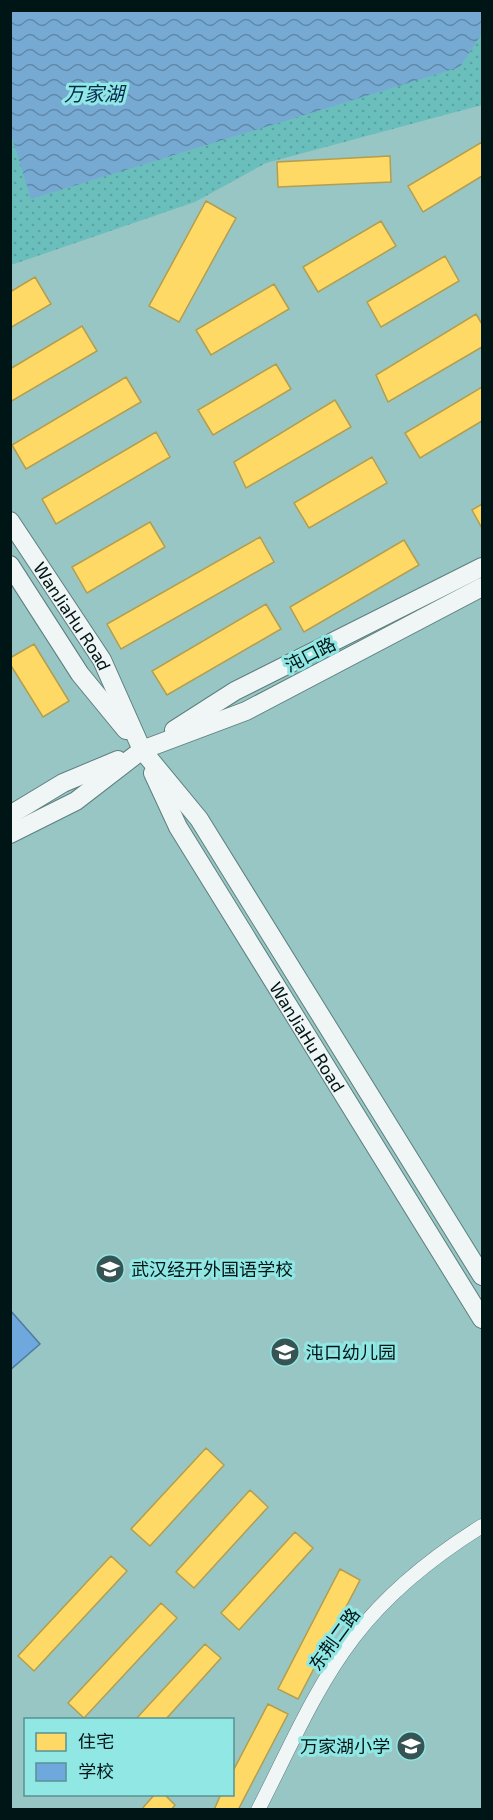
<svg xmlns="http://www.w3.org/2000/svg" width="493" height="1820" font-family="'Exo 2','Noto Sans SC',sans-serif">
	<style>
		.park { fill: url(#park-dots) }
		.water { fill: url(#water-waves) }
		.homes { fill: #ffd966; stroke: #b29e4e; stroke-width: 1.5 }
		.schools { fill: #6fa8dc; stroke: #4e7ca1; stroke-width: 1.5 }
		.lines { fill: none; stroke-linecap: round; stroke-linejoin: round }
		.minor-casing { stroke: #5d7f7e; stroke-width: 15 }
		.secondary-casing { stroke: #5d7f7e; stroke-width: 20 }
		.minor { stroke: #f0f6f6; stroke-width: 14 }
		.secondary { stroke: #f0f6f6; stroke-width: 18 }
		.labels { text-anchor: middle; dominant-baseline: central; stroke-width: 6; stroke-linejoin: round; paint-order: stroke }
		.street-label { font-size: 18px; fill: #001616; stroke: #91e7e4 }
		.poi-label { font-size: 18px; fill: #001616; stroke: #91e7e4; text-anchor: start }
		.water-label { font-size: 20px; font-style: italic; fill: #03294f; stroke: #91e7e4 }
	</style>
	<defs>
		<pattern id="park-dots" width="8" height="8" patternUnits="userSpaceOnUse" patternTransform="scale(1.5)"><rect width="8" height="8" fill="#6abfbd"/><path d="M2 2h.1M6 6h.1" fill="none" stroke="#5aa3a2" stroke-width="1.8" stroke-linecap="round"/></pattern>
		<pattern id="water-waves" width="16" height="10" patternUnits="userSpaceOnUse" patternTransform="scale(1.5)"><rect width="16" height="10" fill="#77aad3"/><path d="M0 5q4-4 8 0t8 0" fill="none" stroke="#5f89aa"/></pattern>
	</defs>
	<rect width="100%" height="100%" fill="#98c6c4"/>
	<!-- park -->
	<path class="park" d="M10,11h472v94l-216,58 -71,39 -184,63z"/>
	<!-- water -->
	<path class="water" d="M482,10v23l-22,34 -429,132 -20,-65v-123z"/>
	<!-- homes -->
	<path class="homes" d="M482,142v34l-59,36 -15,-26z
		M390,156l1,26 -113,5 -1,-25z
		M206,201l30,17 -57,104 -30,-16z
		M381,221l15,25 -78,46 -15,-25z
		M445,256l14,25 -78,46 -14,-25z
		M35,277l16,27 -41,24v-36z
		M274,284l15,25 -78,46 -15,-25z
		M476,314l6,10v23l-94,55 -12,-27z
		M82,326l15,25 -87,51v-33z
		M276,364l15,25 -78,46 -15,-25z
		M126,377l15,25 -115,67 -14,-24z
		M482,387v34l-62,37 -15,-25z
		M335,400l16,27 -105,61 -12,-26z
		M156,432l14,25 -114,67 -14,-25z
		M372,457l15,26 -78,45 -15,-25z
		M482,504v24l-10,-18z
		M150,522l15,25 -78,46 -15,-26z
		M260,537l14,25 -153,87 -14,-25z
		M404,540l15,25 -115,67 -14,-25z
		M266,604l15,25 -114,66 -15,-24z
		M34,644l35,57 -26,16 -33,-53v-6z
		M206,1448l18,17 -74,81 -19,-17z
		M250,1490l18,17 -74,81 -18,-16z
		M295,1532l18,16 -74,82 -18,-17z
		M111,1556l16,15 -93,100 -16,-15z
		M340,1569l20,11 -62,119 -20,-10z
		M161,1603l16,15 -93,100 -16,-15z
		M205,1644l16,14 -56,62h-30z
		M268,1704l20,10 -50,96h-24l7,-16h11v-21z
		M155,1794h9l11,11 -4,5h-30z"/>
	<!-- schools -->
	<path class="schools" d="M10,1310l30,34 -30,26z"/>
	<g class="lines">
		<!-- minor casing -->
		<g class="minor-casing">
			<path id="minor" d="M258,1810c30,-58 56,-121 96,-173 35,-46 80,-81 128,-111"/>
		</g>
		<!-- secondary casing -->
		<g class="secondary-casing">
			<g id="secondary">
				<path id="s1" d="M10,521l92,139 40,90 57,69 283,457"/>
				<path d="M10,565l70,109 46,56"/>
				<path d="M174,730l61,-39 247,-124"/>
				<path id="s2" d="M153,773l25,54 304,492"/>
				<path d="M10,815l53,-32 55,-23"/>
				<path d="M10,834l66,-33 66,-51 104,-39 236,-124"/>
			</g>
		</g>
		<!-- minor -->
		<use href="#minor" class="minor"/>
		<!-- secondary -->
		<use href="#secondary" class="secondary"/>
	</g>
	<!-- icons -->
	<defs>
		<g id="school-disc" transform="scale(1.5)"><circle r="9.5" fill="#355453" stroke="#91e7e4"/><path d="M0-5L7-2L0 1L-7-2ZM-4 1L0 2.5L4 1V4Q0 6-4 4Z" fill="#fff"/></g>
	</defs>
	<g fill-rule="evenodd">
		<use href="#school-disc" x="110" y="1269"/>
		<use href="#school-disc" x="285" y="1352"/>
		<use href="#school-disc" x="411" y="1746"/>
	</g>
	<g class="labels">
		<!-- street labels -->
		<g class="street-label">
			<text stroke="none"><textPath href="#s1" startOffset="114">WanJiaHu Road</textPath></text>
			<text transform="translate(310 654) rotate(-27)">沌口路</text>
			<text stroke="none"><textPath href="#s2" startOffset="306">WanJiaHu Road</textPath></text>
			<text transform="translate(334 1639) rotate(-54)">东荆二路</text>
		</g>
		<!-- poi labels -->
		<g class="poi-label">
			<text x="131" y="1269">武汉经开外国语学校</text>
			<text x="306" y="1352">沌口幼儿园</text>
			<text x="390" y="1746" text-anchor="end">万家湖小学</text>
		</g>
		<!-- water labels -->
		<g class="water-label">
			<text x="94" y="93">万家湖</text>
		</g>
	</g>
	<!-- border -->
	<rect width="493" height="1820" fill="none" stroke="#001616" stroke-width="24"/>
	<!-- legend -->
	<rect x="24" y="1718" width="210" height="78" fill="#91e7e4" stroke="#579392" stroke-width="1.5"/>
	<rect x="36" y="1733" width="30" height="18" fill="#ffd966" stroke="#579392" stroke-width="1.5"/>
	<text x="78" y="1748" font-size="18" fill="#001616">住宅</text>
	<rect x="36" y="1763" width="30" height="18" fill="#6fa8dc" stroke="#579392" stroke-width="1.5"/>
	<text x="78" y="1778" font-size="18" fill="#001616">学校</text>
</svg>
